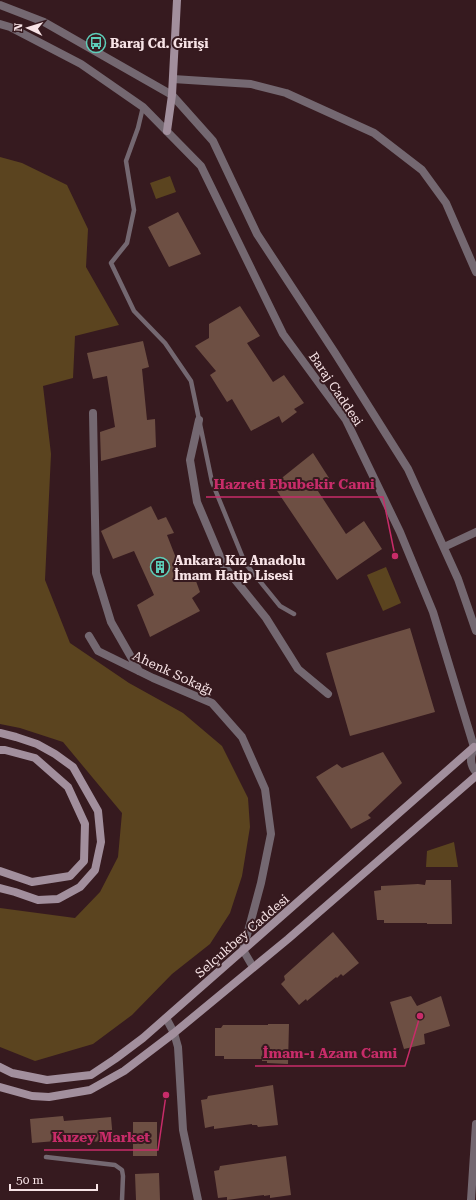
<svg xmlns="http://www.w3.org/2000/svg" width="476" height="1200" font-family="'Roboto Serif',serif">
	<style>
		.green { fill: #5b441f }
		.building { fill: #6d4f43 }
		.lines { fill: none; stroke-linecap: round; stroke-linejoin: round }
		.lane { stroke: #746871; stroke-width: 4.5 }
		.street { stroke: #746871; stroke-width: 8 }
		.secondary { stroke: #a28f9d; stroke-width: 8 }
		.labels { text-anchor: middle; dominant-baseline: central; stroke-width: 4; stroke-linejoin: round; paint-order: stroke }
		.poi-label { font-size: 13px; font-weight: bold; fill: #f7e3e6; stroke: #361a1f; text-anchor: start }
		.street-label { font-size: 13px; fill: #f7e3e6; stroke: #361a1f }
		.leader { fill: none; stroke: #c72c69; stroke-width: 1.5 }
		.callout-dot { fill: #c72c69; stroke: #361a1f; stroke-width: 1.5 }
		.callout-label { font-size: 14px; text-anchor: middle; font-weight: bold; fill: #c72c69; stroke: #361a1f; stroke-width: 4; stroke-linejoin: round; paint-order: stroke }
	</style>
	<rect width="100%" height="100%" fill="#361a1f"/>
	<!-- green -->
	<path class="green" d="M0,157l22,6 45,22 21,44 -2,38 33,58 -44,11 -2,42 -30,8 8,68 -6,126 25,63 59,40 54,30 39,33 26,52 2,29 -8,49 -12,37 -20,31 -38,30 -40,41 -39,29 -58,17 -35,-14v-139l75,10 25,-26 18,-35 4,-44 -59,-71 -43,-14 -20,-4z
		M170,176l6,16 -20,7 -6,-16z
		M386,567l15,36 -18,8 -16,-36z
		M454,842l4,25h-32l1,-16z"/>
	<!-- building -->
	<path class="building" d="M178,212l23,42 -32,13 -21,-40z
		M240,306l20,30 -13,7 26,39 11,-7 20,28 -10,6 3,3 -15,11 -3,-7 -28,15 -19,-32 -5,3 -17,-27 6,-4 -21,-25 14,-8v-14z
		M143,341l6,26 -7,2 5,51 8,-1 1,28 -55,14 -1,-29 15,-5 -8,-51 -14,3 -6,-26z
		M313,453l16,25 -13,10 30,46 18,-13 18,28 -45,31 -64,-95z
		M151,506l7,14 8,-3 8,16 -7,2 16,41 10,-3 7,19 -8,6 8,13 -50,26 -13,-32 17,-10 -20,-44 -21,8 -12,-28z
		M410,628l25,84 -85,24 -24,-83z
		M383,752l19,31 -34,32 3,3 -20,11 -35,-52 21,-13 5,4z
		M426,880h25l1,44h-25v-1h-43v-3h-7l-3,-29 7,-1v-4l37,-2 7,1z
		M333,932l26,31 -16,13 -2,-2 -4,4 -1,-1 -29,24 -1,-2 -7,6 -18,-21 4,-4 -1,-4z
		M411,996l6,10 24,-10 9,30 -26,8 1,10 -21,5 -14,-47z
		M268,1024h21l-1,40 -21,-1v-2h-5v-2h-38v-3h-9v-28h6l2,-3h45z
		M273,1085l5,40 -20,2 -1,-2h-5v-1l-38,5v-3l-9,2 -4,-28 6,-1 1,-3z
		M63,1116l1,5 47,-4 2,23 -33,3v-4l-48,4 -2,-24z
		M133,1122h24v34h-24z
		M286,1156l5,39 -21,3v-3l-6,1v-1l-37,5v-3l-9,1 -4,-27 5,-1 1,-4z
		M159,1173l1,27h-24l-1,-26z"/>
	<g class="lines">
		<!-- lane -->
		<path class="lane" d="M143,107l-5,21 -12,33 8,49 -7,33 -16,20 23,48 31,32 26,38 21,101 33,81 35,43 14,8
			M46,1157l69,8 7,5 1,6 -1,24"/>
		<!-- street -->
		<path class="street" d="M0,5l44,17 128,73 41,46 44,93 78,119 73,116 50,110 18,52
			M0,24l10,3 71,37 62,43 58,59 82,168 63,86 54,112 33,80 41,135
			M173,79l78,5 35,9 88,40 48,37 24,33 30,69
			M93,413l3,160 15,49 28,49
			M199,420l-9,40 7,42 27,64 42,52 32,51 30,25
			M444,547l32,-15
			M89,636l9,15 55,27 59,25 30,34 23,52 6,45 -10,49 -18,67 10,17
			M475,746c-5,9 -6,18 1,26
			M166,1018l8,15 4,14 5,83 15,70
			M471,1200l5,-76"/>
		<!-- secondary -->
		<path class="secondary" d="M167,131l5,-36 5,-95
			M0,733l16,4 21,7 18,10 18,13 25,44 3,31 -6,28 -15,17 -22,12 -20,1 -23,-8 -15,-4
			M0,750h5l30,8 33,29 17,37 -1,37 -14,15 -38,6 -32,-11
			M0,1067l12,6 35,7 44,-5 24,-16 28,-21 331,-291
			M0,1087l32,9 17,1 41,-7 34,-19 50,-38 114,-94 188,-163"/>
	</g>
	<!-- icons -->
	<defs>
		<g id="bus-ring" transform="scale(1)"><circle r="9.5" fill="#361a1f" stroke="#5dceb9" stroke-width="1.5"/><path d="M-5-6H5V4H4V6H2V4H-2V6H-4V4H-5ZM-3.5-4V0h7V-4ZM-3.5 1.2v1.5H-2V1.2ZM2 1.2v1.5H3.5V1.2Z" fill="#5dceb9"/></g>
		<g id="building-ring" transform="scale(1)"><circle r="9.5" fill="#361a1f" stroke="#5dceb9" stroke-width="1.5"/><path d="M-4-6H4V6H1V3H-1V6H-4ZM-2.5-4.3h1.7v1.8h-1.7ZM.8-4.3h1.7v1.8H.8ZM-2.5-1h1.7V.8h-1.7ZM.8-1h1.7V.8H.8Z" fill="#5dceb9"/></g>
	</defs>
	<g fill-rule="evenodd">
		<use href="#bus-ring" x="96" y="43"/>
		<use href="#building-ring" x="160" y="567"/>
	</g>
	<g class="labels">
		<!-- poi labels -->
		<g class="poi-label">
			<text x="110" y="43">Baraj Cd. Girişi</text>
			<text x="174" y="560">Ankara Kız Anadolu<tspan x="174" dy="15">İmam Hatip Lisesi</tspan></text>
		</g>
		<!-- street labels -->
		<g class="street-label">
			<text transform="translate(336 389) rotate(56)">Baraj Caddesi</text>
			<text transform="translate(173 673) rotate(25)">Ahenk Sokağı</text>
			<text transform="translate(242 936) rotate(-41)">Selçukbey Caddesi</text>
		</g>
	</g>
	<!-- callouts -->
	<path class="leader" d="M395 556L383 497H206M420 1016L405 1066H255M166 1095L158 1150H44"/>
	<g class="callout-dot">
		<circle cx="395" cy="556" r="4"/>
		<circle cx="420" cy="1016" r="4"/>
		<circle cx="166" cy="1095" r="4"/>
	</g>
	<g class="callout-label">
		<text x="294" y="489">Hazreti Ebubekir Cami</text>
		<text x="330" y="1058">İmam-ı Azam Cami</text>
		<text x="101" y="1142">Kuzey Market</text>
	</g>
	<!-- north arrow -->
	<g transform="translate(28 28) rotate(274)" stroke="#361a1f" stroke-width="3" paint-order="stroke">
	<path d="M0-3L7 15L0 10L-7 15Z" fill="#f7e3e6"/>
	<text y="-6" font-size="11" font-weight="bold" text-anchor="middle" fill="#f7e3e6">N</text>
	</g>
	<!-- scale -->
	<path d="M10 1184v6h87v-6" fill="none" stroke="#f7e3e6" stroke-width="2"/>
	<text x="16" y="1184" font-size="12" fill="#f7e3e6" stroke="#361a1f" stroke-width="3" paint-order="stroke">50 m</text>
</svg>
